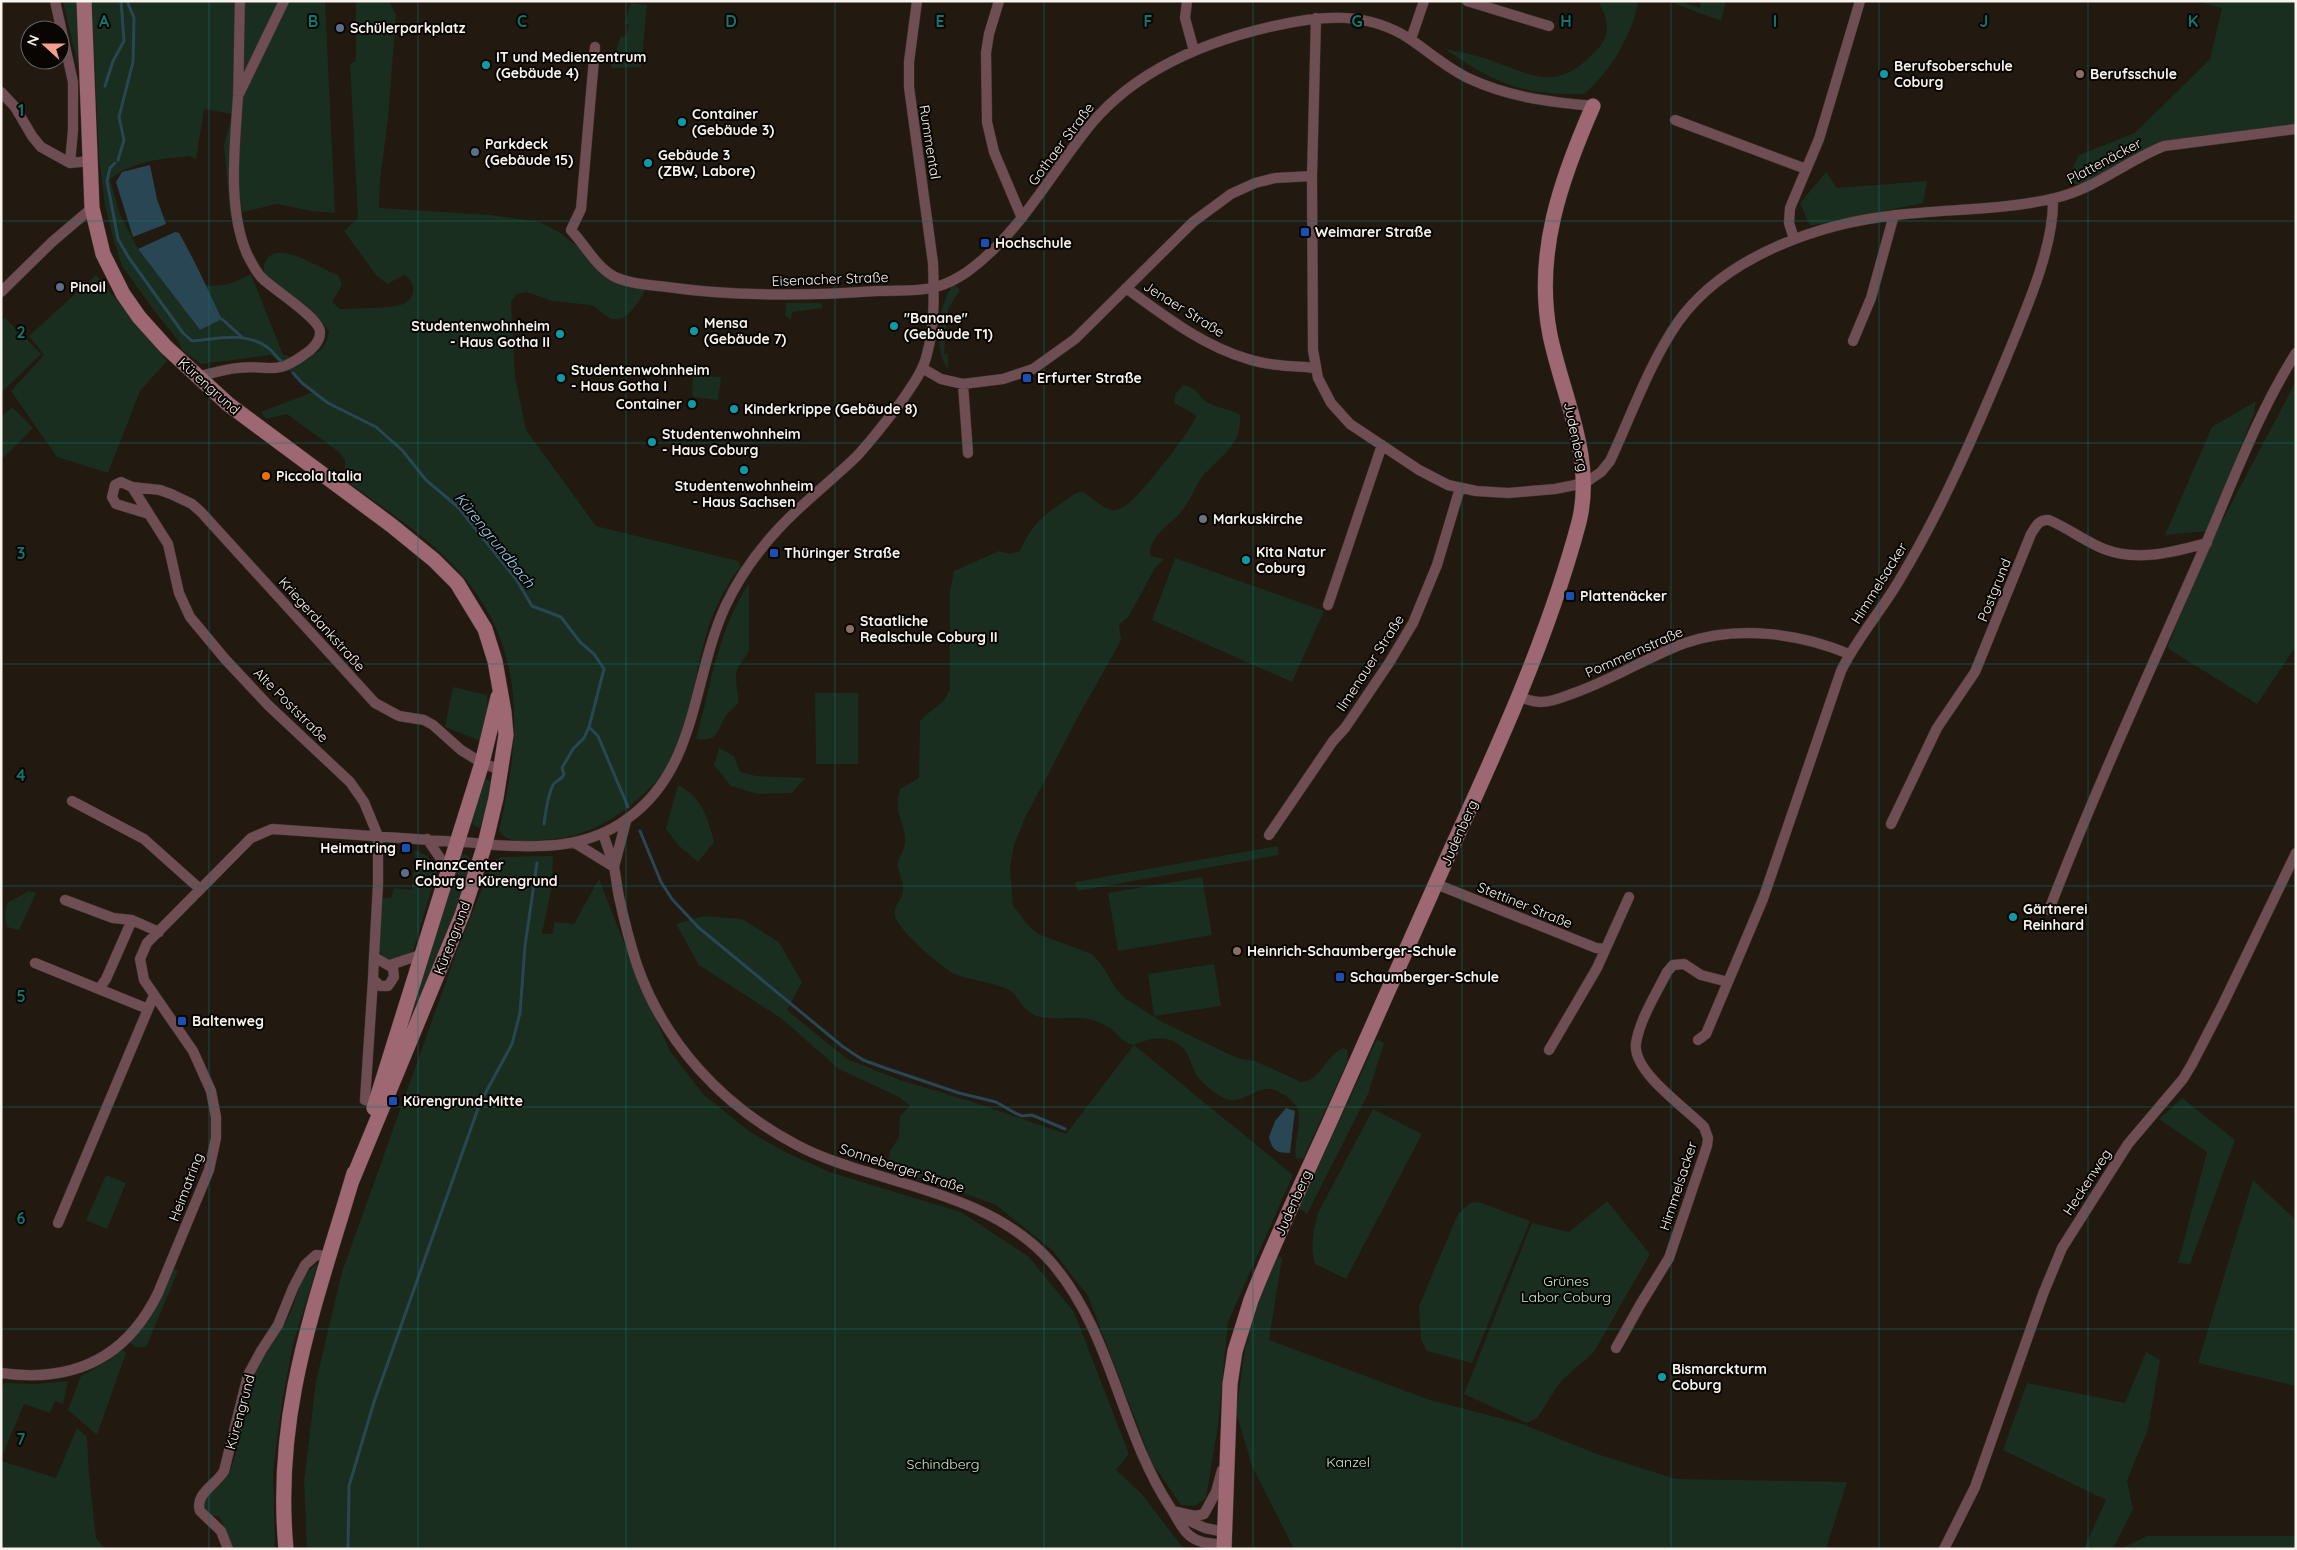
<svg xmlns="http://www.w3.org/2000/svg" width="2297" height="1550" font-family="Quicksand,sans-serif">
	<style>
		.green { fill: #192e1f }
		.water { fill: #294654 }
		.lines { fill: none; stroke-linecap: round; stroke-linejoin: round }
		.stream { stroke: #294654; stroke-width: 3 }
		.street-casing { stroke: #3c332b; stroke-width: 11 }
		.secondary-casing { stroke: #3c332b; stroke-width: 16 }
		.street { stroke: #6e4d53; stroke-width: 10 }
		.secondary { stroke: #9e6873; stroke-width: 15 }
		.grid { fill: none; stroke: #0f766e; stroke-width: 1; stroke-opacity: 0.55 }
		.service-dot { fill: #5c6f8a; stroke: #080503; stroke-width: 2 }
		.culture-dot { fill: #0f9aa8; stroke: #080503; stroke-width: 2 }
		.education-dot { fill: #8d6e63; stroke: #080503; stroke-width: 2 }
		.transit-dot { fill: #1a4fb4; stroke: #080503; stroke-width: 2 }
		.food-dot { fill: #e8710a; stroke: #080503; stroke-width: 2 }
		.worship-dot { fill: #6b7280; stroke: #080503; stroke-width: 2 }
		.labels { text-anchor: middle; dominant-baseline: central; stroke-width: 4; stroke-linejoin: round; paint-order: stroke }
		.poi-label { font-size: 14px; font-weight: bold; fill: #f9f3ed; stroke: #080503; text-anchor: start }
		.street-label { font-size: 14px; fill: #f9f3ed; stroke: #080503 }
		.park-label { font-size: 14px; fill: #bfefc9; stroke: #080503 }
		.water-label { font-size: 15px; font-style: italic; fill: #99d2f0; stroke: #080503 }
		.grid-label { font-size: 16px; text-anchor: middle; font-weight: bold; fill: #0f766e; stroke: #080503; stroke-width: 4; stroke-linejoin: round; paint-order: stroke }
	</style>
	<rect width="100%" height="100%" fill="#221910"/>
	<!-- green -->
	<path class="green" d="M63,1h13l3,69z
		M92,1h233l10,212 -24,-2 -34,-7 -47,11 -6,-70 8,-31 -28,-5 -8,50 -7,-3c-28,3 -56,5 -79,23l10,36 18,34 62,81 22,-12 -17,-33c18,3 31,-3 46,-11l32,81c23,5 41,2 46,-23l-8,-12 -56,-43c-2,-7 -2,-12 2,-18 13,-19 55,11 71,16l4,10 -10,17 8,7c15,-1 52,0 63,-5 7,-3 11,-9 10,-16 -1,-6 -4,-10 -9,-13l-17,9 -11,-9 -32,-44 14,-13 -8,-154 6,-3v-60h33l7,14 -8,104 -8,61 -1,28 112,7 49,7 19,10 27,21 10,15 11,10 39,11c-7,11 -20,39 -38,28 -7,-4 -9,-9 -17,-12l-39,-4 -25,-9 -10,2 -6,8 4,74 11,54 70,96 142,35 3,6c-7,6 -12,17 -17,25 -31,52 -26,128 -58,177 -11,16 -25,28 -40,40 -22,16 -46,28 -73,30 -17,1 -43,8 -54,-8 26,-112 27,-204 -66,-285 -27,-24 -59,-44 -88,-66v-20l-6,-8 -52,-38 -21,5 -5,-7 52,-20 -42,-37 -70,9 -19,-14 -4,-10 -19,-23 -37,-51 -8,-25 -9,-36 -6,-47z
		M1598,1h40c-5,34 -28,71 -54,93 -61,2 -90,-11 -139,-45 15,3 30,6 45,11 46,17 67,32 107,-10 15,-17 11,-31 1,-49z
		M1668,1h10l22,7 1,-7h25l-5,20z
		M2197,1h99v126l-139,16 -67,41h-22l-1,-5 12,-24 56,-22 75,-74 12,-51z
		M631,3l16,2 -6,62 -29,1 -1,-3 10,-29 4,1 4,-12 -4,-2z
		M1826,172l11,16 90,-7 -4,22 -113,23 -10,-23z
		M96,275l71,86 -27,30 -32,82 -51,-16 -46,-66 33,-36 -15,-19z
		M954,283l6,7 -12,19 -4,45h4v15c-16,-19 -9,-67 6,-86z
		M786,303h35l2,5 -31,4 -1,8 -6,-4z
		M5,318l36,36 -40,39v-71z
		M693,375l28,2 -3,23 -24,-3 -2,-3z
		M2296,381v265l-39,58 -90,-56 43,-104z
		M1183,385c19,4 15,15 30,20 9,4 18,4 27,10 3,32 -24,43 -40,65 -7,11 -11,23 -20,33 -9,11 -34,26 -29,43l13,3 -9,9 -26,48 -10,9 2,14 -3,7 -39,69 -55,105 -10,25 -4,24 3,37 15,19 10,9 54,20 9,10 16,26 9,9 38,24 73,35 18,3 46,21c20,-1 22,-24 42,-34l4,2 1,10 -45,99 -7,-1c-4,-17 12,-45 -5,-58 -4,-4 -15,-10 -20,-11 -18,-2 -30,20 -51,7 -7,-4 -18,-13 -23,-20 -5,-7 -6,-17 -11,-24 -14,-19 -34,-15 -52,-7l159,130 -65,147 -10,103 -12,73 -11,8 -14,-1 -29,-42 -64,-167 -36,-46 -56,-45 -81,-29 -28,-7 3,-18 9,-14 1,-21 10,-10 -11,-9 -60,-28 -57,-50 -83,-54 -23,-41 27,-8 39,3 37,23 23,40 -15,28 60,49 53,21 73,22 93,32 68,-89c-12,-2 -15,-10 -24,-17 -5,-3 -12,-6 -17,-8 -15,-5 -37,0 -53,-3 -17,-4 -22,-22 -31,-27 -15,-8 -36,-9 -52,-15 -13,-5 -59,-45 -62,-59 -2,-9 4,-13 7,-21 4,-11 -3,-18 -4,-29 -1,-7 6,-15 7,-22 2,-22 -13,-27 -5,-55l19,-11 1,-57c11,-13 25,-15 30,-33v-96l4,-21 45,-20 11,3 10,-3c14,-32 29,-39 56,-58l6,-2c8,5 23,20 33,19 5,-1 10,-4 14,-7 11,-8 67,-77 67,-88l-22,-12 1,-8z
		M2256,401l-2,13 -47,117 -42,4 47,-108z
		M12,407l21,21 -31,31 -1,-42z
		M1175,558l149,53 -32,71 -140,-62z
		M749,583v66c-2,8 -6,10 -10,17 -6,9 -1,26 0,36 -4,4 -8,8 -12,12 -10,14 -7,29 -31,25 16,-56 20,-105 53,-156z
		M453,687l34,8 1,23 -7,23 -36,-14z
		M815,693h43v71h-42z
		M719,748l15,8 6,16 16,4 49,2 -13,15 -35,1 -26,-8 -17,-21z
		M486,779l4,2 2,3 -10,41 -3,3 -6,-3 -1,-10 10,-33z
		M678,785c24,12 30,33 36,57l-16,20 -20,-17 -12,-16z
		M1278,846l1,9 -202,36 -2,-9z
		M415,850l12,6 10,16 -24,79 -12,7 -14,2 -9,-10 4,-52h9l3,-10 18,2z
		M465,854l5,4 2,5 -3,15 -16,-5 7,-17z
		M553,856l-1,30 -10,48h11l1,-12 20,2 25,-45 38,97 33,75 33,43 47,38 35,20 47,21 129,39 68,45 45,55 55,142 -13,16 25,23 43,56h-877l-3,-67 12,-101 26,-109 115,-321 35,-87 8,-7z
		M1202,877l10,58 -94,16 -10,-58z
		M452,879l14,4 -73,187z
		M29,891l7,2 -17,37 -12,-3 -2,-12 2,-12z
		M1214,964l7,42 -67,10 -6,-42z
		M1377,1039l7,4 -16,51 -61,120 -8,-6z
		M2182,1098l53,42 -45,124 -12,-1 29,-111 -48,-33z
		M1373,1109l49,25 -76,145 -31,-15c-5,-18 -2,-36 4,-53z
		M106,1175l20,8 -19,46 -21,-9z
		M2253,1180l43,40v166l-98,-23z
		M1607,1201l43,53 -56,98 -33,29 -24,37 -10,5 -63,-29 68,-171 37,9z
		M1479,1202l51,19 -58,142 -45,-12 -6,-11 -2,-34 39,-92 12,-11z
		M1277,1256l5,2 -13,82 158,59 95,25 75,30 79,25 171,3 -21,67h-532l-42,-83 -16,-54 9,-63 17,-60z
		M318,1263l-25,82 -11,58 -9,68 2,78h-41l-15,-33h-7l-8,-6c-2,-14 8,-18 17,-26 5,-5 11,-17 13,-24 7,-26 9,-56 19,-82 9,-23 26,-41 36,-63 9,-18 10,-39 29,-52z
		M174,1269l4,2 -32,76h-11l-7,-7 21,-19z
		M121,1348l5,5 -29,82 -29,-25 13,-34 29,-16z
		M2146,1352l14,8 -12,69 -21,52 6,28 -20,40h-29l22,-49 -103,-50 24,-67 98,20z
		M68,1381l-5,23 -8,-3 -5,12 -26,-9 -21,50 -2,-1v-62l3,-8 32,1z
		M77,1428l10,9 2,38 7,63 9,11h-104v-88l55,17z
		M2147,1536h149v13h-176z"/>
	<!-- water -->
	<path class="water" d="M150,165l7,34 9,25 -33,13 -17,-55 6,-10z
		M175,232l4,1c16,28 29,57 43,86l-22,11 -62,-81z
		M1286,1108l9,3 -5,42c-14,0 -18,-3 -21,-16l6,-16z"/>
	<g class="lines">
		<!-- stream -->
		<path class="stream" d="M105,86l8,-25 11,-20 -3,-40
			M118,160l6,-20 -5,-23 14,-55 1,-44 -7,-17
			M115,163l-5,5 -3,13 11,58 11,19 54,75 9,8c24,-2 53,-10 75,6 5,3 9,10 14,14
			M222,319l21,19
			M293,373l9,10 26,20 48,24 26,23 24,30 32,27 58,72 16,27 29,11 19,25 14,12 10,15 -15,58 -5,11 -11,11 -11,19 2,6c-2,6 -8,6 -11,11 -6,12 -7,26 -9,39
			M589,727l9,9 30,71
			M640,831l21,51 11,17 26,28 144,119 21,14 22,8 74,25 37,9 19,11 7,3 10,-1 33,14
			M348,1549l1,-63 25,-84 106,-299 32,-59 8,-31 5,-67 12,-83"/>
		<!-- street casing -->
		<g class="street-casing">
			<path id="street" d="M55,1l18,81v48l-3,33
				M999,1l-10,33 -3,19 1,69 7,30 28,66
				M1187,1l-2,17 9,33
				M1467,1l82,25
				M1316,18l-4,158 1,174 5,28 13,25 19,21 69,46 29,15 28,6 32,2 47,-4 30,-6 16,-11 9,-11c22,-47 39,-97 68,-139 47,-66 142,-99 219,-107 51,-6 109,-5 158,-17 40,-9 71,-37 109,-52l132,-17
				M1411,39l13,-38
				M595,47l-14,162 -10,21c14,15 25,37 44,47 15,7 35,8 52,10 70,10 140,9 210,4 19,-1 41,1 59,-4 11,-3 22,-9 31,-15 50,-36 80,-92 117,-139 45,-60 119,-91 190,-107 48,-11 93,-15 136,13 19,13 37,29 58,39 40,19 81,24 125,28
				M1,92l14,15 17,29 9,11 29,16 21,-2
				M239,94l45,-93
				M1675,120l131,49
				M1794,239l-5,-16 1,-15 29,-69 41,-138
				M1126,288c37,27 77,58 122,71 21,7 45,7 68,9
				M1,292l51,-50 40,-34
				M1853,341l18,-43 23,-83
				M922,368l19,11 22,5 40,-5 30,-10 42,-30 118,-117 38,-28 24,-11 20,-5 37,-2
				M197,377c13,-3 27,-8 41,-9 33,-4 36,9 67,-14 7,-4 15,-13 15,-21 2,-14 -48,-44 -59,-56 -6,-7 -10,-15 -14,-23 -20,-46 -12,-109 -9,-158 1,-31 1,-63 2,-95
				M963,384l5,69
				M132,487l36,57 11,49 11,24 35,42 43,46 82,77 14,20 14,34v48l-4,73 19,11 1,9 -6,9h-8l-7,-7 1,-22
				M149,514l-33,-10 -4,-7 3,-12 6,-3 11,5 28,3 11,4 21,10 9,8 174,191 24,13 25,4 9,5 28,25 21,13 19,7
				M1328,605l54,-160
				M1519,697c7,2 14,5 22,5 12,0 22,-5 33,-9 38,-13 73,-36 111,-50 52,-18 114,-10 164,11
				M72,801l72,38 56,50
				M1891,824l46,-96 38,-56 56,-138c5,-8 8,-15 18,-14 19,8 35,21 55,29 34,13 69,3 103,-6
				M603,833c3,11 8,22 11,34 2,10 3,20 5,30 5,23 11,46 18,68 27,78 86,141 158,179 29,16 63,25 95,35 58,17 120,36 161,83 61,70 69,169 119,245 7,10 11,22 20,29 10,8 23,7 34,9
				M1269,835l64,-94 12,-13 44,-65 24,-40 24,-58 23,-77
				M427,839l22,32
				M575,843l39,24
				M614,867l12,-46
				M1436,884l160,64 9,1
				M65,900l48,18 19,2 27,12
				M2049,910c46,-120 100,-237 152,-355 30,-68 55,-139 95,-202
				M35,963l113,46
				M390,965l33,-11
				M373,979l-8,121 15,3
				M99,989l7,-10 26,-59
				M1698,1040l8,-6 57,-135 78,-228c16,-33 41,-61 59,-92 42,-70 74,-144 105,-218 19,-47 49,-112 48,-162
				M1549,1050l48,-82 32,-71
				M58,1223l96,-228
				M1616,1348l24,-43 29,-47 38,-112 1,-8 -4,-11c-19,-20 -72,-55 -68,-84 4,-24 20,-49 31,-71l6,-7 11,-1 17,11 27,7
				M1,1373c71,10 125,-14 157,-80l51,-123 7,-32v-21l-5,-26 -18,-40 -49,-71 -4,-21 7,-16 104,-105 21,-9 186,13c13,-1 24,3 37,3 47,3 93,3 132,-26 71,-50 65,-140 98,-212 14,-30 34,-58 57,-82 23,-24 50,-45 74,-68 16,-17 31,-37 45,-55 10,-15 22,-30 26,-48 8,-28 7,-62 6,-91l-24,-176v-25l8,-61
				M1173,1511l22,5 9,-2 12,-22 6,-22
				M1179,1516l26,12 20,4
				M228,1549l-7,-18 -21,-20c-6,-17 17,-27 24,-40l24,-96 13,-24 17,-26 15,-37 12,-23 11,-10 12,1
				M1944,1549l31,-62 68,-193 19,-46 66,-104 55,-65 9,-15 30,-58 74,-153"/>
		</g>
		<!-- secondary casing -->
		<g class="secondary-casing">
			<path id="secondary" d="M84,1l8,207 11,46 20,40 16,23 27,30 62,57 163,121 43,35 23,23 28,46 10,32 9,51 2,23 -10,63 -11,46 -23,71 -111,268
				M374,1108l108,-345 16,-66
				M286,1549c-13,-139 30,-246 68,-376
				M1224,1549l6,-165 5,-33 16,-51c24,-61 53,-121 80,-181 40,-88 78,-176 117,-263 50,-109 100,-218 131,-334 16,-65 -16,-124 -29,-187 -16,-81 11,-156 43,-229"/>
		</g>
		<!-- street -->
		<use href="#street" class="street"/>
		<!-- secondary -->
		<use href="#secondary" class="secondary"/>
	</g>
	<!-- grid -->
	<path class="grid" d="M209,1v1548M418,1v1548M626,1v1548M835,1v1548M1044,1v1548M1253,1v1548M1462,1v1548M1671,1v1548M1879,1v1548M2088,1v1548M1,221h2295M1,443h2295M1,664h2295M1,886h2295M1,1107h2295M1,1329h2295"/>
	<!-- markers -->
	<g class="service-dot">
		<circle cx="340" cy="28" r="5"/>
		<circle cx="475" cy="152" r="5"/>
		<circle cx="60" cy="287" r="5"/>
		<circle cx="405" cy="873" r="5"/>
	</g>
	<g class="culture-dot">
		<circle cx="486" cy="65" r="5"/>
		<circle cx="1884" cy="74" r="5"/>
		<circle cx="682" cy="122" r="5"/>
		<circle cx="648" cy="163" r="5"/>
		<circle cx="894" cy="326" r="5"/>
		<circle cx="694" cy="331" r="5"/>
		<circle cx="560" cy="334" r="5"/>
		<circle cx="561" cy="378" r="5"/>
		<circle cx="692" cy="404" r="5"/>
		<circle cx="734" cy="409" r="5"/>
		<circle cx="652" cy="442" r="5"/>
		<circle cx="744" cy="470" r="5"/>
		<circle cx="1246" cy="560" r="5"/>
		<circle cx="2013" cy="917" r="5"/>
		<circle cx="1662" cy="1377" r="5"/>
	</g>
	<g class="education-dot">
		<circle cx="2080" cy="74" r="5"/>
		<circle cx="850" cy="629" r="5"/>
		<circle cx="1237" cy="951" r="5"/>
	</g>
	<g class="transit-dot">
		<rect x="1300" y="227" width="10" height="10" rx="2.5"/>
		<rect x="980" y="238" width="10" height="10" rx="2.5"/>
		<rect x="1022" y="373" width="10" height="10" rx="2.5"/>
		<rect x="769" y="548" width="10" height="10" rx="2.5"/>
		<rect x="1565" y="591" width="10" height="10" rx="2.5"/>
		<rect x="401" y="843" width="10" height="10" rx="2.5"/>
		<rect x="1335" y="972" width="10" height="10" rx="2.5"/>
		<rect x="177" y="1016" width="10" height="10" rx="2.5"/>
		<rect x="388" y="1096" width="10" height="10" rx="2.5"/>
	</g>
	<circle class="food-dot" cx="266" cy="476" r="5"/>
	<circle class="worship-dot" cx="1203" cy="519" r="5"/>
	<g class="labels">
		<!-- poi labels -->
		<g class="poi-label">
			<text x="350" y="28">Schülerparkplatz</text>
			<text x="496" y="57">IT und Medienzentrum<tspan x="496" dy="16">(Gebäude 4)</tspan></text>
			<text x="1894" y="66">Berufsoberschule<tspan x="1894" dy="16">Coburg</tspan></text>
			<text x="2090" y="74">Berufsschule</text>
			<text x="692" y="114">Container<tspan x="692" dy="16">(Gebäude 3)</tspan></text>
			<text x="485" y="144">Parkdeck<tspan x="485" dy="16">(Gebäude 15)</tspan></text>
			<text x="658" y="155">Gebäude 3<tspan x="658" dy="16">(ZBW, Labore)</tspan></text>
			<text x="1315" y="232">Weimarer Straße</text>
			<text x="995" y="243">Hochschule</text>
			<text x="70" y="287">Pinoil</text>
			<text x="904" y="318">"Banane"<tspan x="904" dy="16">(Gebäude T1)</tspan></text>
			<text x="704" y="323">Mensa<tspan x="704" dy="16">(Gebäude 7)</tspan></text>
			<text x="550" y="326" text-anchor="end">Studentenwohnheim<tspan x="550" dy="16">- Haus Gotha II</tspan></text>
			<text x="571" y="370">Studentenwohnheim<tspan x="571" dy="16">- Haus Gotha I</tspan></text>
			<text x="1037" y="378">Erfurter Straße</text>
			<text x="682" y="404" text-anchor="end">Container</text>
			<text x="744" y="409">Kinderkrippe (Gebäude 8)</text>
			<text x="662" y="434">Studentenwohnheim<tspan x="662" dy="16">- Haus Coburg</tspan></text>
			<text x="276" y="476">Piccola Italia</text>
			<text x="744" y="486" text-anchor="middle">Studentenwohnheim<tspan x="744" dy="16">- Haus Sachsen</tspan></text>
			<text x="1213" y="519">Markuskirche</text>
			<text x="1256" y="552">Kita Natur<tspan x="1256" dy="16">Coburg</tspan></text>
			<text x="784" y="553">Thüringer Straße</text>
			<text x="1580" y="596">Plattenäcker</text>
			<text x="860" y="621">Staatliche<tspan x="860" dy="16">Realschule Coburg II</tspan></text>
			<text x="396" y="848" text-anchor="end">Heimatring</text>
			<text x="415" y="865">FinanzCenter<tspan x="415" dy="16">Coburg - Kürengrund</tspan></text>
			<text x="2023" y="909">Gärtnerei<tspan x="2023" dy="16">Reinhard</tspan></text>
			<text x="1247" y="951">Heinrich-Schaumberger-Schule</text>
			<text x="1350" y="977">Schaumberger-Schule</text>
			<text x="192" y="1021">Baltenweg</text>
			<text x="403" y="1101">Kürengrund-Mitte</text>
			<text x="1672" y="1369">Bismarckturm<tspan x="1672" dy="16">Coburg</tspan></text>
		</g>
		<!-- street labels -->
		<g class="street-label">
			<text transform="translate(930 142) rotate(81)">Rummental</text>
			<text transform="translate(1061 144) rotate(-53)">Gothaer Straße</text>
			<text transform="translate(2104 161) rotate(-28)">Plattenäcker</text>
			<text transform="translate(830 279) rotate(-2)">Eisenacher Straße</text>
			<text transform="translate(1184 309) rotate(32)">Jenaer Straße</text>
			<text transform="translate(209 386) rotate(42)">Kürengrund</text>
			<text transform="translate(1576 437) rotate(78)">Judenberg</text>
			<text transform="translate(1879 583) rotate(-58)">Himmelsacker</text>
			<text transform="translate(1994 590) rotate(-68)">Postgrund</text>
			<text transform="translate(322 624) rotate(48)">Kriegerdankstraße</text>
			<text transform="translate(1634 652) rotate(-24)">Pommernstraße</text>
			<text transform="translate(1370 663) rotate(-57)">Ilmenauer Straße</text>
			<text transform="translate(291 705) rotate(45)">Alte Poststraße</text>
			<text transform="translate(1459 833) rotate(-66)">Judenberg</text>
			<text transform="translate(1525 905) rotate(22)">Stettiner Straße</text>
			<text transform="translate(452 938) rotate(-69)">Kürengrund</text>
			<text transform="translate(902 1168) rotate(18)">Sonneberger Straße</text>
			<text transform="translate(2087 1182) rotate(-57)">Heckenweg</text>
			<text transform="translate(1678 1186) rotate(-72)">Himmelsacker</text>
			<text transform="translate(186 1187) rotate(-69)">Heimatring</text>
			<text transform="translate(1293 1203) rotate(-66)">Judenberg</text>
			<text transform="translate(240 1412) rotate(-75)">Kürengrund</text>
		</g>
		<!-- park labels -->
		<g class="park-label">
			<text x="1566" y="1281">Grünes<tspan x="1566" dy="16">Labor Coburg</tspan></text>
			<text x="1348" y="1462">Kanzel</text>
			<text x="943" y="1464">Schindberg</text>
		</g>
		<!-- water labels -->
		<g class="water-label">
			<text transform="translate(495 540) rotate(51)">Kürengrundbach</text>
		</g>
	</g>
	<g class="grid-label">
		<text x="104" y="27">A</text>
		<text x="313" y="27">B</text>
		<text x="522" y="27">C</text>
		<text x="731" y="27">D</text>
		<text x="940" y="27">E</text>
		<text x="1148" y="27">F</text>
		<text x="1357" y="27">G</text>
		<text x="1566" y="27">H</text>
		<text x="1775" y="27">I</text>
		<text x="1984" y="27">J</text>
		<text x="2193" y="27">K</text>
		<text x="21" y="116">1</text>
		<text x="21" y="338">2</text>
		<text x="21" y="559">3</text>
		<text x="21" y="781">4</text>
		<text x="21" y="1002">5</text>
		<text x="21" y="1224">6</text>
		<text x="21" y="1445">7</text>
	</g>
	<!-- border -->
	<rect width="2297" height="1550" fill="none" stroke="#f9f3ed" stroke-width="5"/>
	<!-- north arrow -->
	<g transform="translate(45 45) rotate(291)"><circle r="24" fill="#080503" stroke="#686461"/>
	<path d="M0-4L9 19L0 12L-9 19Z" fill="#f59d8e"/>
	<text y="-8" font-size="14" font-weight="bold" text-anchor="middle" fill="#f9f3ed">N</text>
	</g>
</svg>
